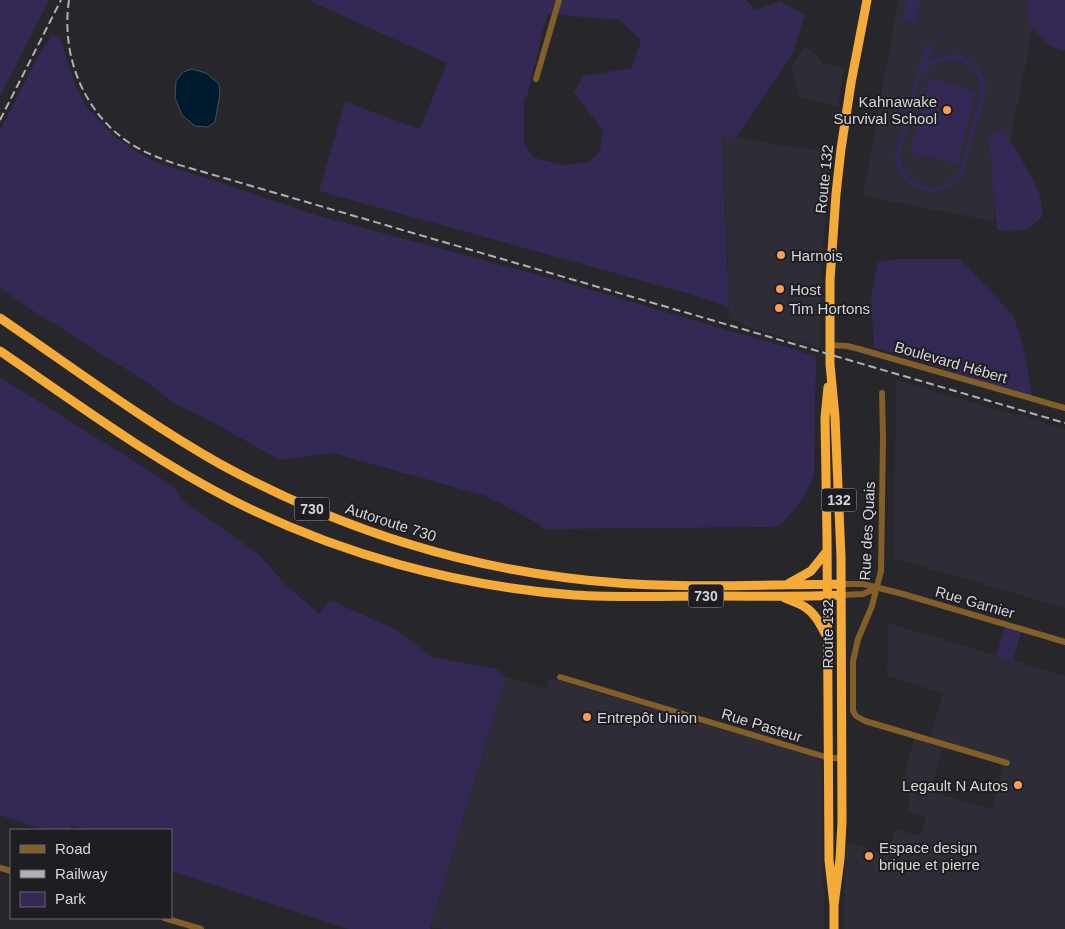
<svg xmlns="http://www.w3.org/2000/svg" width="1065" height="929" font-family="Arial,sans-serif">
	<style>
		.built { fill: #2e2c36 }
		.green { fill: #342854; fill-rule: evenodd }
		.water { fill: #001a2d; stroke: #405260 }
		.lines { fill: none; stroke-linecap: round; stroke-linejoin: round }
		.minor { stroke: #825e28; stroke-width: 6 }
		.highway { stroke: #f4ab37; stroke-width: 9 }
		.rail { stroke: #b1b0b4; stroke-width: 2; stroke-dasharray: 8 4; stroke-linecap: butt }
		.poi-dot { fill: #fd9c55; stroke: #1e1d21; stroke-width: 2 }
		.labels { text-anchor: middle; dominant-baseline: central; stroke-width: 4; stroke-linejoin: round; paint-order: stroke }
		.shield { fill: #1e1d21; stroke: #9f9ea1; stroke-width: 1 }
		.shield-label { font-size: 14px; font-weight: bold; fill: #d6d5d8 }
		.poi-label { font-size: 15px; fill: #d6d5d8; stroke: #1e1d21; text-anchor: start }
		.street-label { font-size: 15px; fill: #d6d5d8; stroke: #1e1d21 }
	</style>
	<rect width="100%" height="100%" fill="#27272b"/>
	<!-- built -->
	<path class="built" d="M898,0h132l4,24 -41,197 -130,-25z
		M805,47l13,10 4,6 22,5 -6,39 -39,-11 -8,-30z
		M722,135l77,13v-1l32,5 -9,106 -2,90 -72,-21 -5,-2 -2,-3 -13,-4 1,-6 -2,-76z
		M896,380l115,34 4,3 6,-4 10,6 34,10v179l-171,-50z
		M888,623l177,53v253h-221l1,-84 7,-1 34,11 9,-26 25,7 6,-19 -17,-5 -1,-29 -6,-2 12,-42 29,9 -13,43 61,18 13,-44 5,2 2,-6 -81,-24 13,-44 -56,-17z
		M506,677l40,12 4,-11 266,79 4,3 2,3 2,166h-382l-11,-3z"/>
	<!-- green -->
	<path class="green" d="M0,0h49l-49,97z
		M308,0h438l10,10 24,-9 25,14 -12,38 -57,85 -14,-2 7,171 -39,-13 -371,-103 26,-89 75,27 27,-66zM547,14l73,6 21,20 -9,28 -49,8 -9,17 29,38 -3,20 -11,11 -26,3 -29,-7 -10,-15v-44l3,-3z
		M906,0h15l-5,24 -14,-3z
		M1026,0h39v50l-13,-3 -22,-20z
		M51,36l9,1 14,45 12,24 29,31 25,17 20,10 59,18 93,32 249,67 255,75 -2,119 -10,22 -23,28 -10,2 -227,2 -7,-6 -51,-27 -153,-43 -53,7 -73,-41 -33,-16 -23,-18 -119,-75 -32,-22v-157l37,-73z
		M925,44l8,1 -5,16c9,-3 18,-7 28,-6 14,1 28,15 30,29 0,4 -1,9 -1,13l-23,78c-16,20 -39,23 -57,4 -2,-2 -4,-4 -6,-6 -2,-4 -3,-10 -5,-15zM952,60c20,3 28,14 28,35l-20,74c-5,10 -15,18 -27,19 -17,0 -32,-15 -32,-32 -1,-7 3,-15 5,-22 5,-19 9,-38 14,-56 9,-13 16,-16 32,-18z
		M929,78l47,13 -19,73 -47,-12z
		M997,130l7,3 12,16 23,43 4,24 -15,13 -20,3 -11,-2 -8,-90z
		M898,259h62l53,56 10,30 9,52 -158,-50 -3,-49 7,-36z
		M0,377l173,109 8,13 77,55 29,32 32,28 11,-14 67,30 35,27 64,12 10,8 -76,252h-81l-178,-58v-41h-85l-15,-5 -1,5h-25l-45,-15z
		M1005,626l16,5 -8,30 -17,-5z"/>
	<!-- water -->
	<path class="water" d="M192,69l14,4 13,11 1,10 -5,28 -7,5 -13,-1 -13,-11 -7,-17 1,-17 7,-9z"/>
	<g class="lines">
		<!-- minor -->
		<path class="minor" d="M536,79l23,-79
			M829,345l18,1 12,3 206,59
			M882,393l1,45 -2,133 -9,35 -14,33 -5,22v50l3,5 9,5 142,42
			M841,584h22l40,10 162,48
			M841,595l22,-1 14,-6
			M560,677l269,81h12
			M0,868l11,3
			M164,918l37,11"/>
		<!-- highway -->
		<path class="highway" d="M0,318c72,49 144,103 220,146 108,59 226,99 348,114 91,12 182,7 273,6
			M0,351c76,52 150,107 232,149 106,54 224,86 342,95 48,3 97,1 145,1 41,0 81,1 122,-1
			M828,387l-3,31 2,119 2,323 5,45v24
			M788,584l23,-13 16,-20
			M785,598c7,3 14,5 20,9 11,7 16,19 22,30
			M834,905l6,-46 2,-37 -1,-265 -6,-140 -5,-53v-84l6,-86 5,-45 10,-66 16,-83"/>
		<!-- rail -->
		<path class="rail" d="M69,0c-8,54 13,110 59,142 15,10 31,16 48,22l889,259
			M0,120l61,-120"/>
	</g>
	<!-- markers -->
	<g class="poi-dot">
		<circle cx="947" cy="110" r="5"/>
		<circle cx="781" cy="255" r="5"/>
		<circle cx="780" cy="289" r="5"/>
		<circle cx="779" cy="308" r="5"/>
		<circle cx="587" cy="717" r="5"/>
		<circle cx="1018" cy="785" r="5"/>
		<circle cx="869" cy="856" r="5"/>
	</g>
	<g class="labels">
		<!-- shield labels -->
		<g class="shield">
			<rect x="821.5" y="488.5" width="35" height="23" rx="4"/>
			<rect x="294.5" y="497.5" width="35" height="23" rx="4"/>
			<rect x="688.5" y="584.5" width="35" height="23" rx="4"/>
		</g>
		<g class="shield-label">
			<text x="839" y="500">132</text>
			<text x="312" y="509">730</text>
			<text x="706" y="596">730</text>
		</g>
		<!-- poi labels -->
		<g class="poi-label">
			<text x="937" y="101" text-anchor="end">Kahnawake<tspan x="937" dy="17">Survival School</tspan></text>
			<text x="791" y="255">Harnois</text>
			<text x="790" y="289">Host</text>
			<text x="789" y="308">Tim Hortons</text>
			<text x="597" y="717">Entrepôt Union</text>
			<text x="1008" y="785" text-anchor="end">Legault N Autos</text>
			<text x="879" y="847">Espace design<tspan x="879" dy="17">brique et pierre</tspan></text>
		</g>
		<!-- street labels -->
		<g class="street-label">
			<text transform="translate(824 179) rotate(-84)">Route 132</text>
			<text transform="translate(951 362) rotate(16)">Boulevard Hébert</text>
			<text transform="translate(391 522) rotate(18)">Autoroute 730</text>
			<text transform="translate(867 531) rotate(-87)">Rue des Quais</text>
			<text transform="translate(975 602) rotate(16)">Rue Garnier</text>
			<text transform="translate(827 634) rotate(-90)">Route 132</text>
			<text transform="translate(762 725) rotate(17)">Rue Pasteur</text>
		</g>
	</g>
	<!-- legend -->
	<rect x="10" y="829" width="162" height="90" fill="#1e1d21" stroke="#68676a"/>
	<rect x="20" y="845" width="25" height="8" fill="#825e28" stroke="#68676a"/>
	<text x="55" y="854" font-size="15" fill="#d6d5d8">Road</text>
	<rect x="20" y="870" width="25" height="8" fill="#b1b0b4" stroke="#68676a"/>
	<text x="55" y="879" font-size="15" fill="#d6d5d8">Railway</text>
	<rect x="20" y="892" width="25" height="15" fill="#342854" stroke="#68676a"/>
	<text x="55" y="904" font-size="15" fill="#d6d5d8">Park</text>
</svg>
